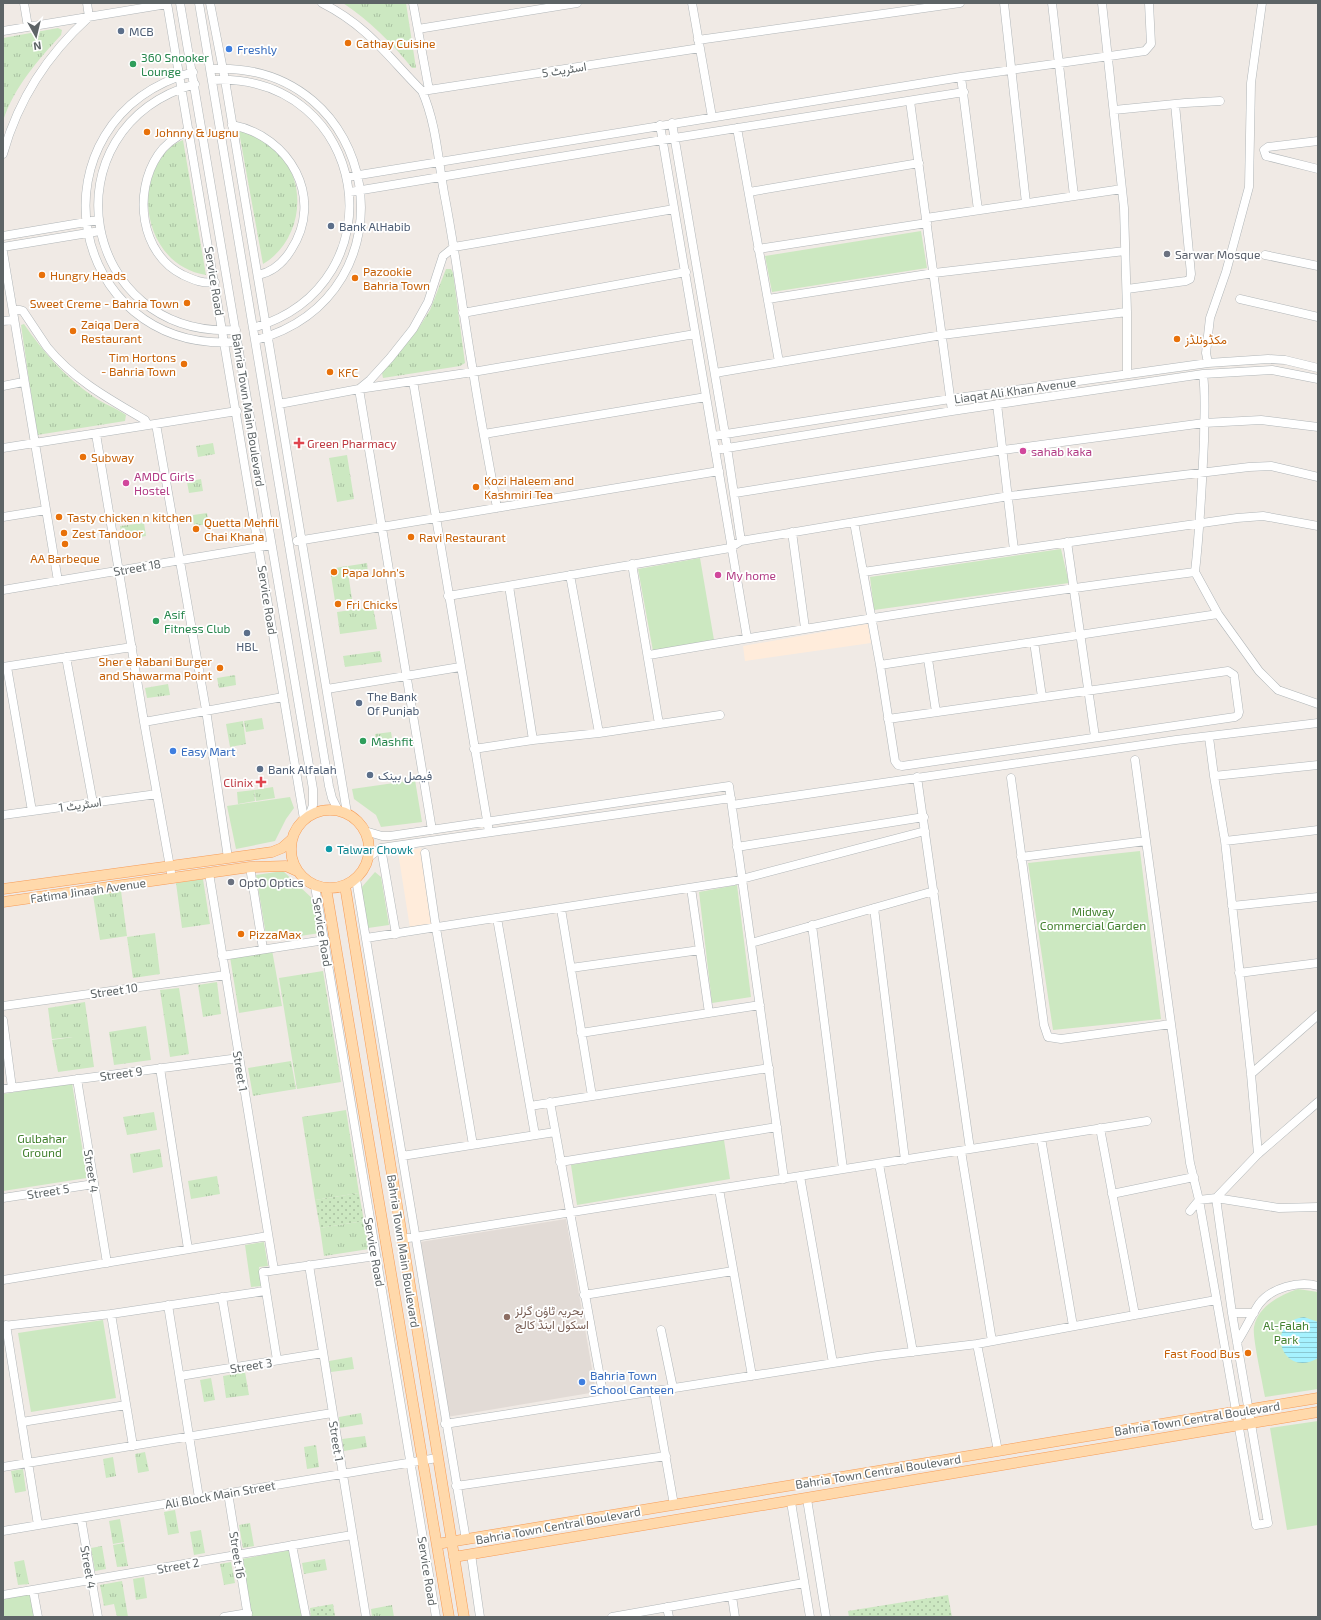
<svg xmlns="http://www.w3.org/2000/svg" width="1321" height="1620" font-family="'Exo 2',Vazirmatn,sans-serif">
	<style>
		.commercial { fill: #ffecdb }
		.education { fill: #e2dbd6 }
		.grass { fill: url(#grass-tufts) }
		.park { fill: #cce8c1 }
		.garden { fill: url(#garden-dots) }
		.water { fill: url(#water-rules) }
		.lines { fill: none; stroke-linecap: round; stroke-linejoin: round }
		.minor-casing { stroke: #b1b6b8; stroke-width: 9 }
		.major-casing { stroke: #f79c57; stroke-width: 11 }
		.minor { stroke: #fff; stroke-width: 8 }
		.major { stroke: #ffd9ab; stroke-width: 10 }
		.service-dot { fill: #5c6f8a; stroke: #fff; stroke-width: 1.5 }
		.food-dot { fill: #e8710a; stroke: #fff; stroke-width: 1.5 }
		.shop-dot { fill: #3f7fe0; stroke: #fff; stroke-width: 1.5 }
		.leisure-dot { fill: #2e9e5b; stroke: #fff; stroke-width: 1.5 }
		.worship-dot { fill: #6b7280; stroke: #fff; stroke-width: 1.5 }
		.health-dot { fill: #e0444e; stroke: #fff; stroke-width: 1.5 }
		.hotel-dot { fill: #d1479c; stroke: #fff; stroke-width: 1.5 }
		.culture-dot { fill: #0f9aa8; stroke: #fff; stroke-width: 1.5 }
		.education-dot { fill: #8d6e63; stroke: #fff; stroke-width: 1.5 }
		.labels { text-anchor: middle; dominant-baseline: central; stroke-width: 3.5; stroke-linejoin: round; paint-order: stroke }
		.service-label { font-size: 12px; fill: #4e5e75; stroke: #fff; text-anchor: start }
		.food-label { font-size: 12px; fill: #c56008; stroke: #fff; text-anchor: start }
		.shop-label { font-size: 12px; fill: #366cbe; stroke: #fff; text-anchor: start }
		.leisure-label { font-size: 12px; fill: #27864d; stroke: #fff; text-anchor: start }
		.street-label { font-size: 12px; fill: #5d6466; stroke: #fff }
		.worship-label { font-size: 12px; fill: #5b616d; stroke: #fff; text-anchor: start }
		.health-label { font-size: 12px; fill: #be3a42; stroke: #fff; text-anchor: start }
		.hotel-label { font-size: 12px; fill: #b23c85; stroke: #fff; text-anchor: start }
		.culture-label { font-size: 12px; fill: #0d838f; stroke: #fff; text-anchor: start }
		.park-label { font-size: 12px; fill: #448230; stroke: #fff }
		.education-label { font-size: 12px; fill: #785e54; stroke: #fff; text-anchor: start }
	</style>
	<defs>
		<pattern id="grass-tufts" width="24" height="20" patternUnits="userSpaceOnUse"><rect width="24" height="20" fill="#cce8c1"/><path d="M3 7l-1-3M5 7V3M7 7l1-3M15 17l-1-3M17 17v-4M19 17l1-3" fill="none" stroke="#a9c0a1"/></pattern>
		<pattern id="garden-dots" width="8" height="8" patternUnits="userSpaceOnUse"><rect width="8" height="8" fill="#cce8c1"/><path d="M2 2h.1M6 6h.1" fill="none" stroke="#a9c0a1" stroke-width="1.8" stroke-linecap="round"/></pattern>
		<pattern id="water-rules" width="6" height="5" patternUnits="userSpaceOnUse"><rect width="6" height="5" fill="#a6f2ff"/><path d="M0 2.5h6" fill="none" stroke="#8ac8d2"/></pattern>
	</defs>
	<rect width="100%" height="100%" fill="#f0eae5"/>
	<!-- commercial -->
	<path class="commercial" d="M868,624l3,19 -126,18 -2,-15z
		M421,848l11,76 -22,4 -12,-76z"/>
	<!-- education -->
	<path class="education" d="M566,1219l30,173 -149,25 -27,-175z"/>
	<!-- grass -->
	<path class="grass" d="M343,3h63l10,65h-4c-20,-25 -42,-47 -69,-65z
		M58,28l4,2 -1,5c-23,25 -47,52 -58,86v-83z
		M244,131c14,7 27,13 38,26 27,33 17,86 -19,107l-24,-132z
		M183,140l23,135c-51,-8 -71,-68 -49,-110 6,-11 13,-20 26,-25z
		M446,269h5l2,4 12,90 -5,3 -77,12 -1,-5 36,-44 12,-19z
		M24,324c19,28 42,54 70,73 10,7 22,11 32,18l-1,6 -88,14 -16,-110z
		M213,443l2,11 -17,3 -2,-11z
		M347,455l7,44 -17,3 -8,-44z
		M201,479l2,12 -14,2 -2,-11z
		M207,513l2,11 -15,2 -1,-11z
		M144,523l2,13 -24,4 -2,-14z
		M367,563l1,11 -18,3 -2,-11z
		M347,566l5,33 -17,2 -5,-32z
		M373,607l4,22 -37,5 -3,-22z
		M380,651l2,11 -37,5 -2,-11z
		M235,675l1,10 -17,3 -2,-10z
		M168,684l2,11 -23,3 -2,-10z
		M262,718l2,11 -18,3 -2,-11z
		M243,721l3,23 -16,3 -4,-23z
		M391,732l2,12 -16,3 -2,-13z
		M273,787l2,11 -19,3 -2,-11z
		M254,790l1,11 -17,3 -1,-12z
		M203,879l7,45 -28,4 -6,-45z
		M121,891l6,45 -27,4 -7,-45z
		M155,933l5,41 -27,4 -6,-41z
		M272,950l10,56 -43,7 -9,-56z
		M323,971l18,111 -44,7 -18,-111z
		M217,982l4,32 -18,3 -5,-32z
		M179,988l5,32 -19,3 -5,-33z
		M85,1002l9,65 -36,5 -6,-32 21,-3 -21,2 -4,-31z
		M184,1020l5,34 -19,3 -5,-34z
		M146,1026l5,34 -37,5 -5,-33z
		M291,1061l5,28 -43,7 -5,-28z
		M346,1110l13,83 -44,7 -13,-83z
		M154,1112l3,18 -30,5 -4,-18z
		M160,1149l3,18 -30,6 -3,-19z
		M217,1176l3,18 -29,5 -3,-18z
		M364,1221l5,28 -45,7 -4,-28z
		M352,1357l2,12 -23,3 -2,-11z
		M245,1372l4,23 -23,3 -3,-22z
		M211,1378l4,22 -11,2 -4,-22z
		M361,1413l2,11 -23,4 -1,-11z
		M365,1436l2,11 -23,4 -2,-12z
		M316,1445l3,22 -12,2 -3,-22z
		M145,1452l4,19 -11,2 -3,-19z
		M113,1457l3,19 -10,2 -3,-19z
		M23,1469l3,22 -11,2 -4,-22z
		M175,1510l4,23 -11,2 -4,-23z
		M120,1519l4,23 -11,2 -4,-23z
		M250,1523l4,23 -11,2 -4,-23z
		M201,1530l4,23 -11,2 -4,-23z
		M124,1543l4,23 -11,1 -4,-22z
		M102,1546l4,23 -11,2 -4,-23z
		M325,1559l2,11 -23,4 -2,-11z
		M24,1560l5,24 -11,1 -4,-23z
		M231,1562l4,21 -11,2 -4,-21z
		M144,1577l3,21 -11,2 -3,-21z
		M122,1581l6,36h-11l-3,-13 -10,2 -4,-21z
		M392,1605l2,12h-22l-1,-8z"/>
	<!-- park -->
	<path class="park" d="M921,231l6,37 -155,24 -7,-36z
		M1061,549l8,34 -195,27 -4,-33z
		M700,558l14,82 -61,11 -15,-82z
		M415,780l7,42 -41,5 -5,-12 -22,-16 -2,-10z
		M290,797l4,11 -8,11 -11,22 -39,8 -9,-43z
		M1140,851l21,168 -108,11 -25,-167z
		M283,871l31,29 6,33 -53,8 -11,-66z
		M375,872l6,5 8,48 -21,3 -7,-40z
		M737,885l14,112 -39,6 -13,-111z
		M72,1083l15,95 -84,13v-97z
		M724,1140l6,39 -153,26 -6,-40z
		M264,1242l4,24 -9,1 3,19 -11,1 -6,-42z
		M1298,1289l20,3v97l-53,8c-2,-12 -13,-61 -11,-70 4,-21 26,-32 44,-38z
		M103,1320l13,78 -85,14 -13,-79z
		M1318,1421v104l-31,5 -17,-102z
		M291,1550l12,67h-51l-10,-58z
		M31,1594l3,23h-31v-18z"/>
	<!-- garden -->
	<path class="garden" d="M359,1193l5,28 -44,7 -5,-28z
		M948,1595l4,22h-103l-1,-6z
		M333,1604l2,12 -24,1 -1,-9z"/>
	<!-- water -->
	<path class="water" d="M1304,1317l14,5v36c-35,22 -56,-35 -14,-41z"/>
	<g class="lines">
		<!-- minor casing -->
		<g class="minor-casing">
			<path id="minor" d="M24,3l4,24
				M167,3l137,816
				M180,3l133,786v16l-4,11
				M199,3l130,783 3,12 6,12
				M210,3l15,77 122,733
				M322,3c47,24 65,53 100,88
				M413,3l16,87 -7,1c15,34 16,71 23,107 11,57 18,115 28,173 7,46 16,91 24,137
				M692,3l20,114
				M1004,3l22,200
				M1052,3l22,193
				M1102,3l22,205 3,104v62
				M418,29l159,-26
				M3,31l164,-27
				M698,40l262,-37
				M210,69c172,-10 210,226 46,271
				M193,72c-168,47 -128,282 44,270
				M961,77l17,133
				M213,80c156,-7 190,204 40,248
				M195,84c-152,44 -115,255 41,246
				M429,90l271,-42
				M910,101l42,310
				M1114,110l71,-7 35,-2
				M672,123l53,311 16,107
				M232,125c58,11 93,73 59,125 -8,13 -18,22 -33,25
				M660,125l87,513
				M737,128l42,234
				M189,130c-12,6 -24,14 -31,25 -25,37 -18,99 25,120 11,5 20,9 32,7
				M1318,141l-50,6 -4,3 2,6 52,13
				M3,154c15,-54 45,-100 86,-137l-2,-14
				M347,177l614,-100 184,-26 6,-7 -2,-41
				M350,192l312,-52 302,-48
				M749,192l170,-29
				M926,218l196,-29
				M3,236l95,-16
				M3,247l97,-16
				M758,249l169,-26
				M3,252l55,329
				M1265,255l53,11
				M1127,289l59,-8 4,-2 1,-5 -16,-170
				M768,299l166,-26 191,-22
				M1240,299l78,18
				M13,310h7l3,1c8,12 16,24 24,36 27,33 62,52 98,73l3,5
				M463,313l223,-41
				M3,321l11,-1
				M1208,363l-2,-10 4,-35 16,-46 23,-85 2,-104 11,-80
				M715,373l227,-38 185,-23
				M413,381l76,451
				M3,386l20,-4
				M279,404l80,-15 114,-17 222,-38
				M997,404l17,146
				M156,424l50,286 22,148
				M96,434l48,288 28,156
				M484,434l222,-37
				M713,436l237,-37 258,-36 60,-4 17,1 33,8
				M3,448l234,-37
				M715,450l237,-39 251,-37 69,-4 46,9
				M735,493l268,-43 201,-27 57,-3 57,7
				M3,517l43,-7
				M854,522l26,143 15,96 3,4 4,1 333,-49 3,-2 1,-3 -5,-37 -6,-4 -340,48
				M792,532l13,96
				M297,541l422,-70
				M1067,542l28,195
				M632,564l27,160
				M863,572l374,-54 26,-2 55,10
				M1195,572l23,42 41,57 19,19 40,14
				M570,575l29,158
				M509,586l24,154
				M3,590l268,-45
				M448,596l282,-48 11,-7 268,-45 240,-29 22,-1 47,11
				M1034,642l8,55
				M649,655c181,-31 363,-60 546,-83 5,-44 7,-87 9,-131 0,-22 2,-45 -1,-67
				M66,657l27,146
				M928,659l8,53
				M880,665l338,-51
				M3,667l129,-20
				M7,667l25,144
				M327,689l133,-22
				M144,722l139,-25
				M1209,737l5,39 11,65 93,-11
				M474,749l59,-9 66,-7 121,-18
				M1135,760l55,403 9,37 57,325 12,-2 -36,-210 -16,-115
				M1214,776l104,-11
				M917,777l53,372
				M1011,778l33,247 4,12 13,2 110,-15
				M732,805l444,-65 142,-17
				M3,815l154,-21
				M432,830l-73,-441 11,-9 20,-22 23,-29 15,-27 15,-46 11,-9 220,-38
				M365,831l17,5h8l339,-50 55,393
				M1225,841l26,233 7,80
				M737,847l187,-30
				M381,848l15,86
				M425,853l11,75 37,217
				M369,857l12,-9 350,-50
				M1021,857l125,-16
				M250,867l13,82
				M209,873l65,397
				M356,879l110,661
				M315,886l121,731
				M691,888l18,125
				M1232,906l86,-9
				M874,908l31,252
				M561,909l31,187
				M497,918l38,217
				M812,925l31,244
				M366,938l368,-57 191,-50
				M751,943l183,-52
				M222,956l103,-16
				M571,968l129,-18
				M1239,973l79,-10
				M3,1006l223,-31
				M3,1020l9,68
				M581,1033l179,-28
				M160,1068l28,181
				M1251,1074l67,-59
				M77,1079l30,184
				M3,1089l236,-31
				M550,1102l54,297
				M530,1106l239,-38
				M1100,1128l35,187
				M1041,1138l32,188
				M961,1151l31,190
				M402,1156l153,-24
				M560,1162l217,-35
				M879,1164l34,188
				M800,1176l33,187
				M719,1189l33,187
				M1112,1194l82,-17
				M3,1198l91,-14
				M1216,1198l42,-44 60,-52
				M1190,1211l9,-11 17,-2 63,10 39,-1
				M402,1239l745,-118
				M309,1265l57,352
				M3,1280l265,-44
				M584,1295l149,-24
				M222,1297l12,70
				M168,1305l31,193
				M1232,1313h22
				M111,1314l22,132
				M6,1325l32,200
				M3,1326l108,-12 154,-23
				M661,1330l12,58
				M1237,1342c8,-12 14,-26 22,-38 12,-16 40,-24 59,-18
				M977,1344l21,107
				M277,1360l-14,-88 113,-16
				M180,1376l143,-23
				M654,1391l20,114
				M22,1422l104,-17
				M445,1424l433,-68 99,-12 239,-44
				M3,1467l329,-54
				M456,1486l210,-30
				M228,1493l20,124
				M807,1499l19,118
				M791,1502l19,115
				M81,1518l17,99
				M3,1531l434,-73
				M292,1545l14,72
				M471,1554l9,63
				M33,1590l5,27
				M3,1595l349,-60
				M732,1596l3,21
				M667,1607l2,10
				M224,1617l24,-4
				M612,1617l192,-34"/>
		</g>
		<!-- major casing -->
		<g class="major-casing">
			<path id="major" d="M291 849a39 39 0 1 1 78 0a39 39 0 1 1-78 0Z
				M345,886l119,731
				M326,888l123,729
				M3,889l269,-37 10,-4 9,-8
				M3,902l247,-35 36,-1 11,5
				M437,1544l881,-146
				M454,1557l864,-145"/>
		</g>
		<!-- minor -->
		<use href="#minor" class="minor"/>
		<!-- major -->
		<use href="#major" class="major"/>
	</g>
	<!-- markers -->
	<g class="service-dot">
		<circle cx="121" cy="31" r="4"/>
		<circle cx="331" cy="226" r="4"/>
		<circle cx="247" cy="633" r="4"/>
		<circle cx="359" cy="703" r="4"/>
		<circle cx="260" cy="769" r="4"/>
		<circle cx="370" cy="775" r="4"/>
	</g>
	<g class="food-dot">
		<circle cx="348" cy="43" r="4"/>
		<circle cx="147" cy="132" r="4"/>
		<circle cx="42" cy="275" r="4"/>
		<circle cx="355" cy="278" r="4"/>
		<circle cx="187" cy="303" r="4"/>
		<circle cx="73" cy="331" r="4"/>
		<circle cx="1177" cy="339" r="4"/>
		<circle cx="184" cy="364" r="4"/>
		<circle cx="330" cy="372" r="4"/>
		<circle cx="83" cy="457" r="4"/>
		<circle cx="476" cy="487" r="4"/>
		<circle cx="59" cy="517" r="4"/>
		<circle cx="196" cy="529" r="4"/>
		<circle cx="64" cy="533" r="4"/>
		<circle cx="411" cy="537" r="4"/>
		<circle cx="65" cy="544" r="4"/>
		<circle cx="334" cy="572" r="4"/>
		<circle cx="338" cy="604" r="4"/>
		<circle cx="220" cy="668" r="4"/>
		<circle cx="241" cy="934" r="4"/>
		<circle cx="1248" cy="1353" r="4"/>
	</g>
	<g class="shop-dot">
		<circle cx="229" cy="49" r="4"/>
		<circle cx="173" cy="751" r="4"/>
		<circle cx="582" cy="1382" r="4"/>
	</g>
	<g class="leisure-dot">
		<circle cx="133" cy="64" r="4"/>
		<circle cx="156" cy="621" r="4"/>
		<circle cx="363" cy="741" r="4"/>
	</g>
	<g class="worship-dot">
		<circle cx="1167" cy="254" r="4"/>
		<circle cx="231" cy="882" r="4"/>
	</g>
	<g class="health-dot">
		<path d="M297 437h4v4h4v4h-4v4h-4v-4h-4v-4h4z"/>
		<path d="M259 776h4v4h4v4h-4v4h-4v-4h-4v-4h4z"/>
	</g>
	<g class="hotel-dot">
		<circle cx="1023" cy="451" r="4"/>
		<circle cx="126" cy="483" r="4"/>
		<circle cx="718" cy="575" r="4"/>
	</g>
	<circle class="culture-dot" cx="329" cy="849" r="4"/>
	<circle class="education-dot" cx="507" cy="1317" r="4"/>
	<g class="labels">
		<!-- service labels -->
		<g class="service-label">
			<text x="129" y="31">MCB</text>
			<text x="339" y="226">Bank AlHabib</text>
			<text x="247" y="646" text-anchor="middle">HBL</text>
			<text x="367" y="696">The Bank<tspan x="367" dy="14">Of Punjab</tspan></text>
			<text x="268" y="769">Bank Alfalah</text>
			<text x="378" y="775">فیصل بینک</text>
		</g>
		<!-- food labels -->
		<g class="food-label">
			<text x="356" y="43">Cathay Cuisine</text>
			<text x="155" y="132">Johnny &amp; Jugnu</text>
			<text x="363" y="271">Pazookie<tspan x="363" dy="14">Bahria Town</tspan></text>
			<text x="50" y="275">Hungry Heads</text>
			<text x="179" y="303" text-anchor="end">Sweet Creme - Bahria Town</text>
			<text x="81" y="324">Zaiqa Dera<tspan x="81" dy="14">Restaurant</tspan></text>
			<text x="1185" y="339">مکڈونلڈز</text>
			<text x="176" y="357" text-anchor="end">Tim Hortons<tspan x="176" dy="14">- Bahria Town</tspan></text>
			<text x="338" y="372">KFC</text>
			<text x="91" y="457">Subway</text>
			<text x="484" y="480">Kozi Haleem and<tspan x="484" dy="14">Kashmiri Tea</tspan></text>
			<text x="67" y="517">Tasty chicken n kitchen</text>
			<text x="204" y="522">Quetta Mehfil<tspan x="204" dy="14">Chai Khana</tspan></text>
			<text x="72" y="533">Zest Tandoor</text>
			<text x="419" y="537">Ravi Restaurant</text>
			<text x="65" y="558" text-anchor="middle">AA Barbeque</text>
			<text x="342" y="572">Papa John's</text>
			<text x="346" y="604">Fri Chicks</text>
			<text x="212" y="661" text-anchor="end">Sher e Rabani Burger<tspan x="212" dy="14">and Shawarma Point</tspan></text>
			<text x="249" y="934">PizzaMax</text>
			<text x="1240" y="1353" text-anchor="end">Fast Food Bus</text>
		</g>
		<!-- shop labels -->
		<g class="shop-label">
			<text x="237" y="49">Freshly</text>
			<text x="181" y="751">Easy Mart</text>
			<text x="590" y="1375">Bahria Town<tspan x="590" dy="14">School Canteen</tspan></text>
		</g>
		<!-- leisure labels -->
		<g class="leisure-label">
			<text x="141" y="57">360 Snooker<tspan x="141" dy="14">Lounge</tspan></text>
			<text x="164" y="614">Asif<tspan x="164" dy="14">Fitness Club</tspan></text>
			<text x="371" y="741">Mashfit</text>
		</g>
		<!-- street labels -->
		<g class="street-label">
			<text transform="translate(564 69) rotate(-9)">اسٹریٹ 5</text>
			<text transform="translate(215 281) rotate(81)">Service Road</text>
			<text transform="translate(1015 390) rotate(-8)">Liaqat Ali Khan Avenue</text>
			<text transform="translate(249 410) rotate(81)">Bahria Town Main Boulevard</text>
			<text transform="translate(137 567) rotate(-10)">Street 18</text>
			<text transform="translate(268 600) rotate(81)">Service Road</text>
			<text transform="translate(80 804) rotate(-8)">اسٹریٹ 1</text>
			<text transform="translate(88 890) rotate(-8)">Fatima Jinaah Avenue</text>
			<text transform="translate(323 932) rotate(81)">Service Road</text>
			<text transform="translate(114 990) rotate(-8)">Street 10</text>
			<text transform="translate(241 1071) rotate(81)">Street 1</text>
			<text transform="translate(121 1073) rotate(-8)">Street 9</text>
			<text transform="translate(92 1171) rotate(81)">Street 4</text>
			<text transform="translate(48 1191) rotate(-9)">Street 5</text>
			<text transform="translate(404 1251) rotate(81)">Bahria Town Main Boulevard</text>
			<text transform="translate(375 1252) rotate(80)">Service Road</text>
			<text transform="translate(251 1365) rotate(-9)">Street 3</text>
			<text transform="translate(1197 1418) rotate(-9)">Bahria Town Central Boulevard</text>
			<text transform="translate(337 1441) rotate(81)">Street 1</text>
			<text transform="translate(878 1471) rotate(-9)">Bahria Town Central Boulevard</text>
			<text transform="translate(220 1494) rotate(-10)">Ali Block Main Street</text>
			<text transform="translate(558 1525) rotate(-10)">Bahria Town Central Boulevard</text>
			<text transform="translate(238 1555) rotate(81)">Street 16</text>
			<text transform="translate(178 1565) rotate(-10)">Street 2</text>
			<text transform="translate(89 1567) rotate(80)">Street 4</text>
			<text transform="translate(428 1571) rotate(81)">Service Road</text>
		</g>
		<!-- worship labels -->
		<g class="worship-label">
			<text x="1175" y="254">Sarwar Mosque</text>
			<text x="239" y="882">OptO Optics</text>
		</g>
		<!-- health labels -->
		<g class="health-label">
			<text x="307" y="443">Green Pharmacy</text>
			<text x="253" y="782" text-anchor="end">Clinix</text>
		</g>
		<!-- hotel labels -->
		<g class="hotel-label">
			<text x="1031" y="451">sahab kaka</text>
			<text x="134" y="476">AMDC Girls<tspan x="134" dy="14">Hostel</tspan></text>
			<text x="726" y="575">My home</text>
		</g>
		<!-- culture labels -->
		<g class="culture-label">
			<text x="337" y="849">Talwar Chowk</text>
		</g>
		<!-- park labels -->
		<g class="park-label">
			<text x="1093" y="911">Midway<tspan x="1093" dy="14">Commercial Garden</tspan></text>
			<text x="42" y="1138">Gulbahar<tspan x="42" dy="14">Ground</tspan></text>
			<text x="1286" y="1325">Al-Falah<tspan x="1286" dy="14">Park</tspan></text>
		</g>
		<!-- education labels -->
		<g class="education-label">
			<text x="515" y="1310">بحریہ ٹاؤن گرلز<tspan x="515" dy="14">اسکول اینڈ کالج</tspan></text>
		</g>
	</g>
	<!-- border -->
	<rect width="1321" height="1620" fill="none" stroke="#5d6466" stroke-width="8"/>
	<!-- north arrow -->
	<g transform="translate(36 36) rotate(172)" stroke="#ffffff" stroke-width="3" paint-order="stroke">
	<path d="M0-3L7 15L0 10L-7 15Z" fill="#5d6466"/>
	<text y="-6" font-size="11" font-weight="bold" text-anchor="middle" fill="#5d6466">N</text>
	</g>
</svg>
